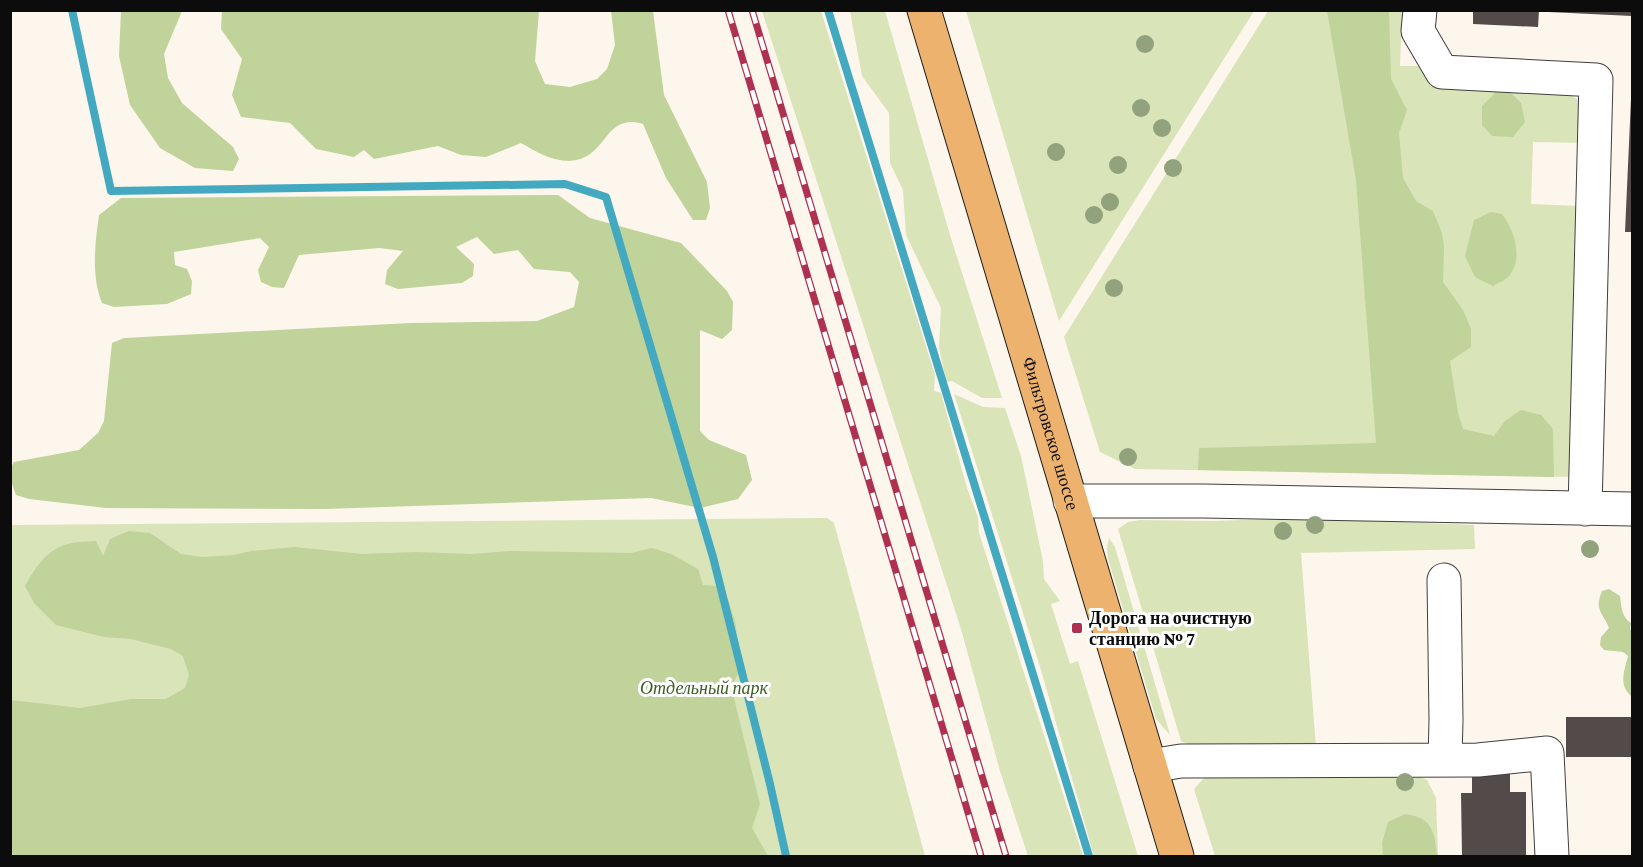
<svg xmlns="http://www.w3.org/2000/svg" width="1643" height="867" font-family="'Crimson Pro',serif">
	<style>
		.green { fill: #d9e4b9 }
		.forest { fill: #c0d39a }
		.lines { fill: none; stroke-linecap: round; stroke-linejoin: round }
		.stream { stroke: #43a9c0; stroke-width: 8 }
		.building { fill: #534b49 }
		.minor-casing { stroke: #3f3f3f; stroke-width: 35 }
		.major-casing { stroke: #1d1d1d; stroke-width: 35 }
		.minor { stroke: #fff; stroke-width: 33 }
		.major { stroke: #ecb26e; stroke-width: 33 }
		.rail-casing { stroke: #af3151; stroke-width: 7 }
		.rail { stroke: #fff; stroke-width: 4.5; stroke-dasharray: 14; stroke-linecap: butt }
		.tree { fill: #92a27d }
		.poi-dot { fill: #af3151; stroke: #fff; stroke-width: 2 }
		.labels { text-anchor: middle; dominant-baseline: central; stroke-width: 6; stroke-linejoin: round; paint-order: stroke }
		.street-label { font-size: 18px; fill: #0c0c0c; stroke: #fff }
		.poi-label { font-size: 18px; font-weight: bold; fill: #0c0c0c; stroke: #fff; text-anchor: start }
		.park-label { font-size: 18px; font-style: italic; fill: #3b5d23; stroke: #fff }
	</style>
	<rect width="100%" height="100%" fill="#fdf6ec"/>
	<!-- green -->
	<path class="green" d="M762,11h59l114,364 -1,16 7,2 26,95 11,29 1,16 104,323h-55l-28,-85 -39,-142z
		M850,11h35l65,224 52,163h-20l-30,-17 -6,1 -7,-35 2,-39 -35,-73 -3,-45 -13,-27 -1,-50 -27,-37z
		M966,11h288l-195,310z
		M1268,11h134l-2,55h18l12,19 137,9 15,7 1,42 -50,-1 -2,62 49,2 -7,271 -438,-8 -35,-17 -36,-115z
		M954,394l29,13 22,1 16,48 22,105 1,18 16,22 -9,3 19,60 8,-3 60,195h-44l-53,-186z
		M827,518l7,5 91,333h-914l-1,-331z
		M1302,518l172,7 1,24 -174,4 15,195 -125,-3 -10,-4 -63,-212 10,-7 12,-2 74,1z
		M1109,538l6,9 55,188 -14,-16 -48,-160 -1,-11z
		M1413,773l14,7 9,18 2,58h-223l-21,-67 10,-11 17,-4z"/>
	<!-- forest -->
	<path class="forest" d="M222,10l317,1 -4,50 10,23 25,3 27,-8 10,-10 8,-24 -4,-34h42l11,84 43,87 3,26 -4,12h-13l-27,-42 -23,-54c-40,-12 -35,36 -74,37 -18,0 -34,-10 -48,-18l-35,14 -25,-2 -23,-9 -64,13 -10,-9 -10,7 -38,-8 -26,-26 -49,-6 -9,-22 10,-36 -21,-30z
		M121,11h61l-18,43 4,24 14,25 51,44 6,12 -6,12 -38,-3 -35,-20 -30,-43 -11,-49z
		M1327,11h62l2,68 16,31 -8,23 4,45 13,23 17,10 9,22 2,14 -1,35 20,28 8,19v18l-21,14 8,52 5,16 31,7 11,-15 16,-11 20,5 12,14 1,48 -356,-7 1,-22 177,-5 -20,-263z
		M1509,91l12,12 4,19 -12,15 -21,-1 -10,-11v-19l14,-14z
		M558,195l32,23 91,25 46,48 6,11 -1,28 -10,9 -22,-9v101l9,9 37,15 6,25 -14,19 -38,9 -49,-10 -326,11 -219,-1 -77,-9 -13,-4c-4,-11 -9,-22 -2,-33l65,-12 19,-17 6,-12 8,-78 12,-5 286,-15 127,-2 37,-14 5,-25 -9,-10 -36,-3 -16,-19 -24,4 -17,-17 -21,10 18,17 -1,12 -11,7 -64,6 -13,-5 2,-14 16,-19 -24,-3 -80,7 -15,33 -12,-1 -11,-5 -3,-12 11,-23 -9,-9 -86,14 1,13 12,4 5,12 -1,13 -24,10 -53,3 -12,-4c-11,-27 -7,-60 -3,-88l22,-17z
		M1491,212l11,2c12,16 22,44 7,62 -3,4 -11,7 -16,10l-18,-9 -10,-21 9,-36z
		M129,531l21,2 31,21 21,3 32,-2 17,-4 44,-4 67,7 54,-2 56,2 39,-3 120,2 21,-5 19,6 27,15 5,16 14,1 11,13 7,22 5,36 -1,16 -8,13 29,118 -8,24 16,28h-757v-156l69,8 51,-9h35l19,-11 4,-13 -6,-19 -12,-7 -40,-10 -27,-2 -48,-12 -22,-22 -9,-17c10,-18 22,-37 43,-42 9,-3 19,-2 28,-3l7,15 7,-17z
		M1609,589l11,7c1,10 2,22 11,27l-1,6 2,2v66c-14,-12 -8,-25 -4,-41l-5,-4 -19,-2 -4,-5 1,-8 8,-9c-7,-17 -15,-18 -7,-37z
		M1405,814c27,3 30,18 32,42h-54l-1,-13 6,-21z"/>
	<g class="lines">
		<!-- stream -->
		<path class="stream" d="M72,10l39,181 454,-7 41,13 107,360 57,227 16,72
			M828,10l261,846"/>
	</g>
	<!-- building -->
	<path class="building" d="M1473,10h66l-1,17 -65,-3z
		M1549,10h83v6l-83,-4z
		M1631,99h1v133h-7z
		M1566,717h66v40h-66z
		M1472,771h38v21h16v64h-64l-1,-63h11z"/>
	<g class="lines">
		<!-- minor casing -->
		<g class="minor-casing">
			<path id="minor" d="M1420,10l-2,21 24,41 154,8 -11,429
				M1070,501h133l429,8
				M1444,580l2,140 -1,39
				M1150,766l31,-5 297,-1 69,-7 5,103"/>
		</g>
		<!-- major casing -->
		<g class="major-casing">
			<g id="major">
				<path id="s1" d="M924,10l253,846"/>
			</g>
		</g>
		<!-- minor -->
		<use href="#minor" class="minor"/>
		<!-- major -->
		<use href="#major" class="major"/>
		<!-- rail casing -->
		<g class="rail-casing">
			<path id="rail" d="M728,10l253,846
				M752,10l254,846"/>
		</g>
		<!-- rail -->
		<use href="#rail" class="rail"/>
	</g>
	<!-- trees -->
	<g class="tree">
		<circle cx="1145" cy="44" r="9"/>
		<circle cx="1141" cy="108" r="9"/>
		<circle cx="1162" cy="128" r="9"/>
		<circle cx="1056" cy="152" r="9"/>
		<circle cx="1118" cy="165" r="9"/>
		<circle cx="1173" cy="168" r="9"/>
		<circle cx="1110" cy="202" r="9"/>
		<circle cx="1094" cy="215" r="9"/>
		<circle cx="1114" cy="288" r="9"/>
		<circle cx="1128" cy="457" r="9"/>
		<circle cx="1315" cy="525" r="9"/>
		<circle cx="1283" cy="531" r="9"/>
		<circle cx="1590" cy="549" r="9"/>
		<circle cx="1405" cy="782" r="9"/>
	</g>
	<!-- markers -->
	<rect class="poi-dot" x="1071" y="622" width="12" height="12" rx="3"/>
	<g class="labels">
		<!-- street labels -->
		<g class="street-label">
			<text stroke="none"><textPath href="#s1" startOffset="442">Фильтровское шоссе</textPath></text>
		</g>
		<!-- poi labels -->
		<g class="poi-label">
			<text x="1089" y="618">Дорога на очистную<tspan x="1089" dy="21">станцию № 7</tspan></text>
		</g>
		<!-- park labels -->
		<g class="park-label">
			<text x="704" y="688">Отдельный парк</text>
		</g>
	</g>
	<!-- border -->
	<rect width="1643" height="867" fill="none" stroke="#0c0c0c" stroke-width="24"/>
</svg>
